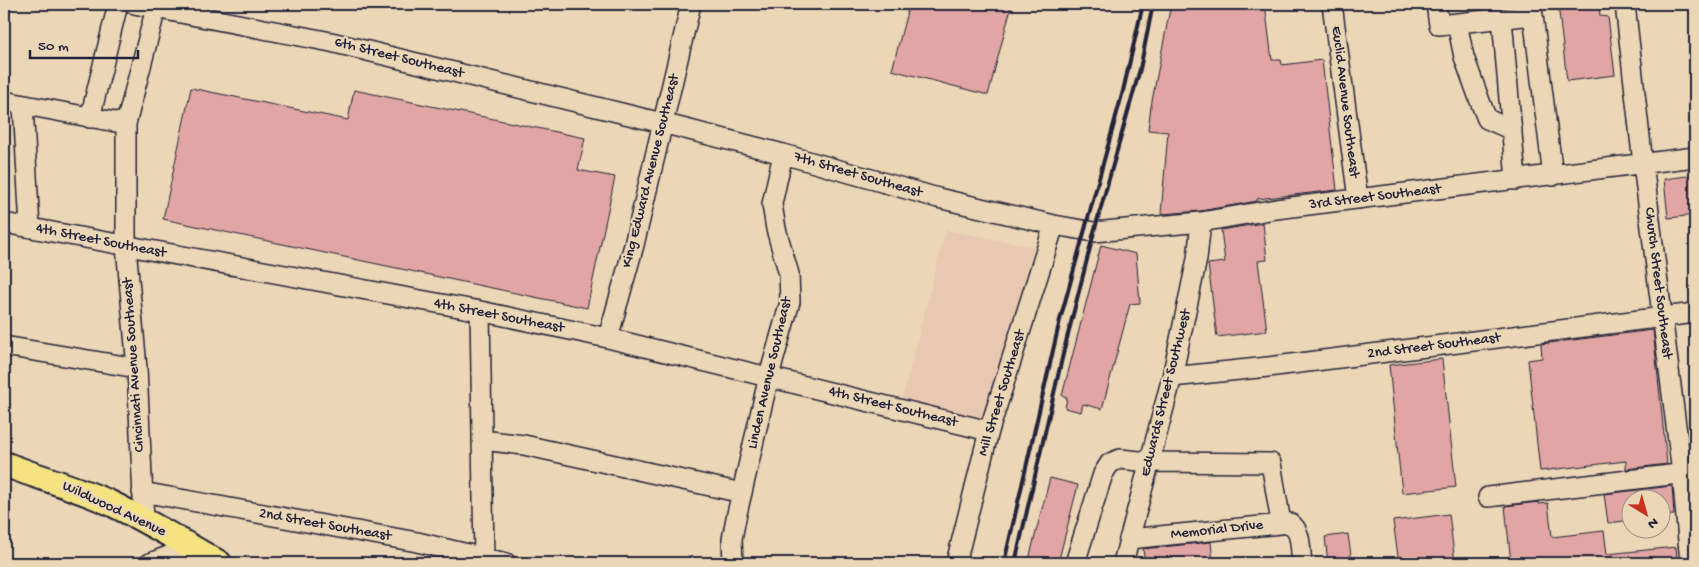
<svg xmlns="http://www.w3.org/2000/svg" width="1699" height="567" font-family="'Gochi Hand',sans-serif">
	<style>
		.built { fill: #e8c8b0 }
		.building { fill: #e1a6a3; stroke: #22223b }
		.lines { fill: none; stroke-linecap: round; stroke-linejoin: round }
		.minor-casing { stroke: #22223b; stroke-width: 22 }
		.major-casing { stroke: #22223b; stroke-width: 28 }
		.minor { stroke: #ebd6b5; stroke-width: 19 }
		.major { stroke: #f5e382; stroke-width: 24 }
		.rail { stroke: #22223b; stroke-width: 4 }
		.labels { text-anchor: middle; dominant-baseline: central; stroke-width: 4.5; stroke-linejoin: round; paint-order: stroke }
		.street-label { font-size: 15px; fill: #22223b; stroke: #ebd6b5 }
	</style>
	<rect width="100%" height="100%" fill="#ebd6b5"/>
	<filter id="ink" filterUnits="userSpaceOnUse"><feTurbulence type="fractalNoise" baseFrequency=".02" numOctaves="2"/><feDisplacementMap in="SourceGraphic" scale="10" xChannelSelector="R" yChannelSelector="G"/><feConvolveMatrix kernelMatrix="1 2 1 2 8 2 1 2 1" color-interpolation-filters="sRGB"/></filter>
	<g filter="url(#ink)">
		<!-- built -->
		<path class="built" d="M946,230l88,17 -51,173 -82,-17z"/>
		<!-- building -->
		<path class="building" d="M909,4h103l-24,91 -96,-25z
			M1171,4h94l7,56h9l1,5 40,-5 15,130 -80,9v2l-57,10 -39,3 7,-82 -20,-2 3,-24z
			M1558,4h41l1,12 8,1 7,58 -48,6z
			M191,88l157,32 6,-30 231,48 -7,32 37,7 -28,131 -424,-89z
			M1695,175v40l-27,3 -4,-39z
			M1263,223l4,37 -9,1 9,70 -50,6 -9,-73 17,-2 -4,-32z
			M1101,245l35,9 4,49 -10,1 -28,105 -19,-5 -2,8 -16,-4 2,-10 -5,-2z
			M1653,330l14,134 -41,5v-8l-86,10 -12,-111 14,-2 -1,-14z
			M1442,359l14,128 -54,6 -13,-128z
			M1050,478l28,7 -20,78h-30z
			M1672,486l2,29 -12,1v-16h-30v20l-24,3 -4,-29z
			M1539,502v2l9,-1 4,34 52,-6 3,23 69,-7 1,16h-166l-6,-57z
			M1449,514l6,49h-56l-6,-42z
			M1348,534l4,29h-24l-3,-26z
			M1211,542l2,21h-68l-2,-14z"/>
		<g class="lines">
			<!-- minor casing -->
			<g class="minor-casing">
				<path id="minor" d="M134,4l197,38 331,81 121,31 155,44 116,27 40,7 107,-10 75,-13 419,-52
					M1332,4l26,195
					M1436,4l3,21 94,-10
					M1530,4l3,11 20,161
					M1625,4l18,160 39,309 8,90
					M1502,18l14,162
					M1457,23l7,34 17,47 6,15 25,11
					M4,101l122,23
					M23,105l7,123
					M90,118l28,-114
					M4,223l476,88 128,27 381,93
					M480,311l4,248
					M608,338l26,-93 57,-241
					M4,346l133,22
					M1172,377l96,-10 427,-54
					M482,440l42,5 218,48
					M142,492l275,50 89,21
					M1488,497l207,-25
					M144,520l-7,-152 -11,-122v-122l31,-120
					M1129,539l161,-16c12,8 10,27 12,40
					M150,563l41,-16
					M733,563l-1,-24 4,-21 33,-142 21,-74 -1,-28 -13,-45 -4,-25 11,-50
					M956,563l33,-132 65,-206
					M1075,563l28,-89 7,-11 10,-4 29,3 122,1 10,60
					M1123,563l49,-186 25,-118 4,-37"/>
			</g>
			<!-- major casing -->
			<g class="major-casing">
				<path id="major" d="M4,464c34,13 70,23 104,38 38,18 74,40 111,61"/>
			</g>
			<!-- minor -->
			<use href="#minor" class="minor"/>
			<!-- major -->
			<use href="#major" class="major"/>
			<!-- rail -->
			<path class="rail" d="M1004,563l56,-243 63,-229 20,-87
				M1015,563l48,-209 31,-122 46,-163 13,-65"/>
		</g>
	</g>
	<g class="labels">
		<!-- street labels -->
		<g class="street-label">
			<text transform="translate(399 58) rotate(14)">6th Street Southeast</text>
			<text transform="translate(1345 102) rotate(83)">Euclid Avenue Southeast</text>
			<text transform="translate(651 171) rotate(-76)">King Edward Avenue Southeast</text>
			<text transform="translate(858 175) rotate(16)">7th Street Southeast</text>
			<text transform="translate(1375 197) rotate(-7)">3rd Street Southeast</text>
			<text transform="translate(101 241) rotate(11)">4th Street Southeast</text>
			<text transform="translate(1658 283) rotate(83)">Church Street Southeast</text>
			<text transform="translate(499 316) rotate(11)">4th Street Southeast</text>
			<text transform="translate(1434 346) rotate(-7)">2nd Street Southeast</text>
			<text transform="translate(134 365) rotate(-94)">Cincinnati Avenue Southeast</text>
			<text transform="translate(770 373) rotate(-77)">Linden Avenue Southeast</text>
			<text transform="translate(1002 393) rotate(-73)">Mill Street Southeast</text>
			<text transform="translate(1166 393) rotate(-76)">Edwards Street Southwest</text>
			<text transform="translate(893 407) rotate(14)">4th Street Southeast</text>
			<text transform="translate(114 509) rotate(25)">Wildwood Avenue</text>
			<text transform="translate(325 525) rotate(10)">2nd Street Southeast</text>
			<text transform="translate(1217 530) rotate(-6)">Memorial Drive</text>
		</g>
	</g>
	<!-- margin -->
	<rect width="1699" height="567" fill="none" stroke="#ebd6b5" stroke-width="20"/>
	<rect x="10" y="10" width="1679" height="547" fill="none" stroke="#22223b" stroke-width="2" filter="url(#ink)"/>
	<!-- north arrow -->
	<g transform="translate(1646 514) rotate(143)"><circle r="24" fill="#ebd6b5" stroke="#9b8e84"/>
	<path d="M0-4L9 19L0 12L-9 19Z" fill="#c8321e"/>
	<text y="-8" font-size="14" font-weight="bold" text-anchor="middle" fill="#22223b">N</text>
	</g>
	<!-- scale -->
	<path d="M30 50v8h108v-8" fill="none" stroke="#22223b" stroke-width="2.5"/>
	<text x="38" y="50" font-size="15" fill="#22223b" stroke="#ebd6b5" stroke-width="4" paint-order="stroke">50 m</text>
</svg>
